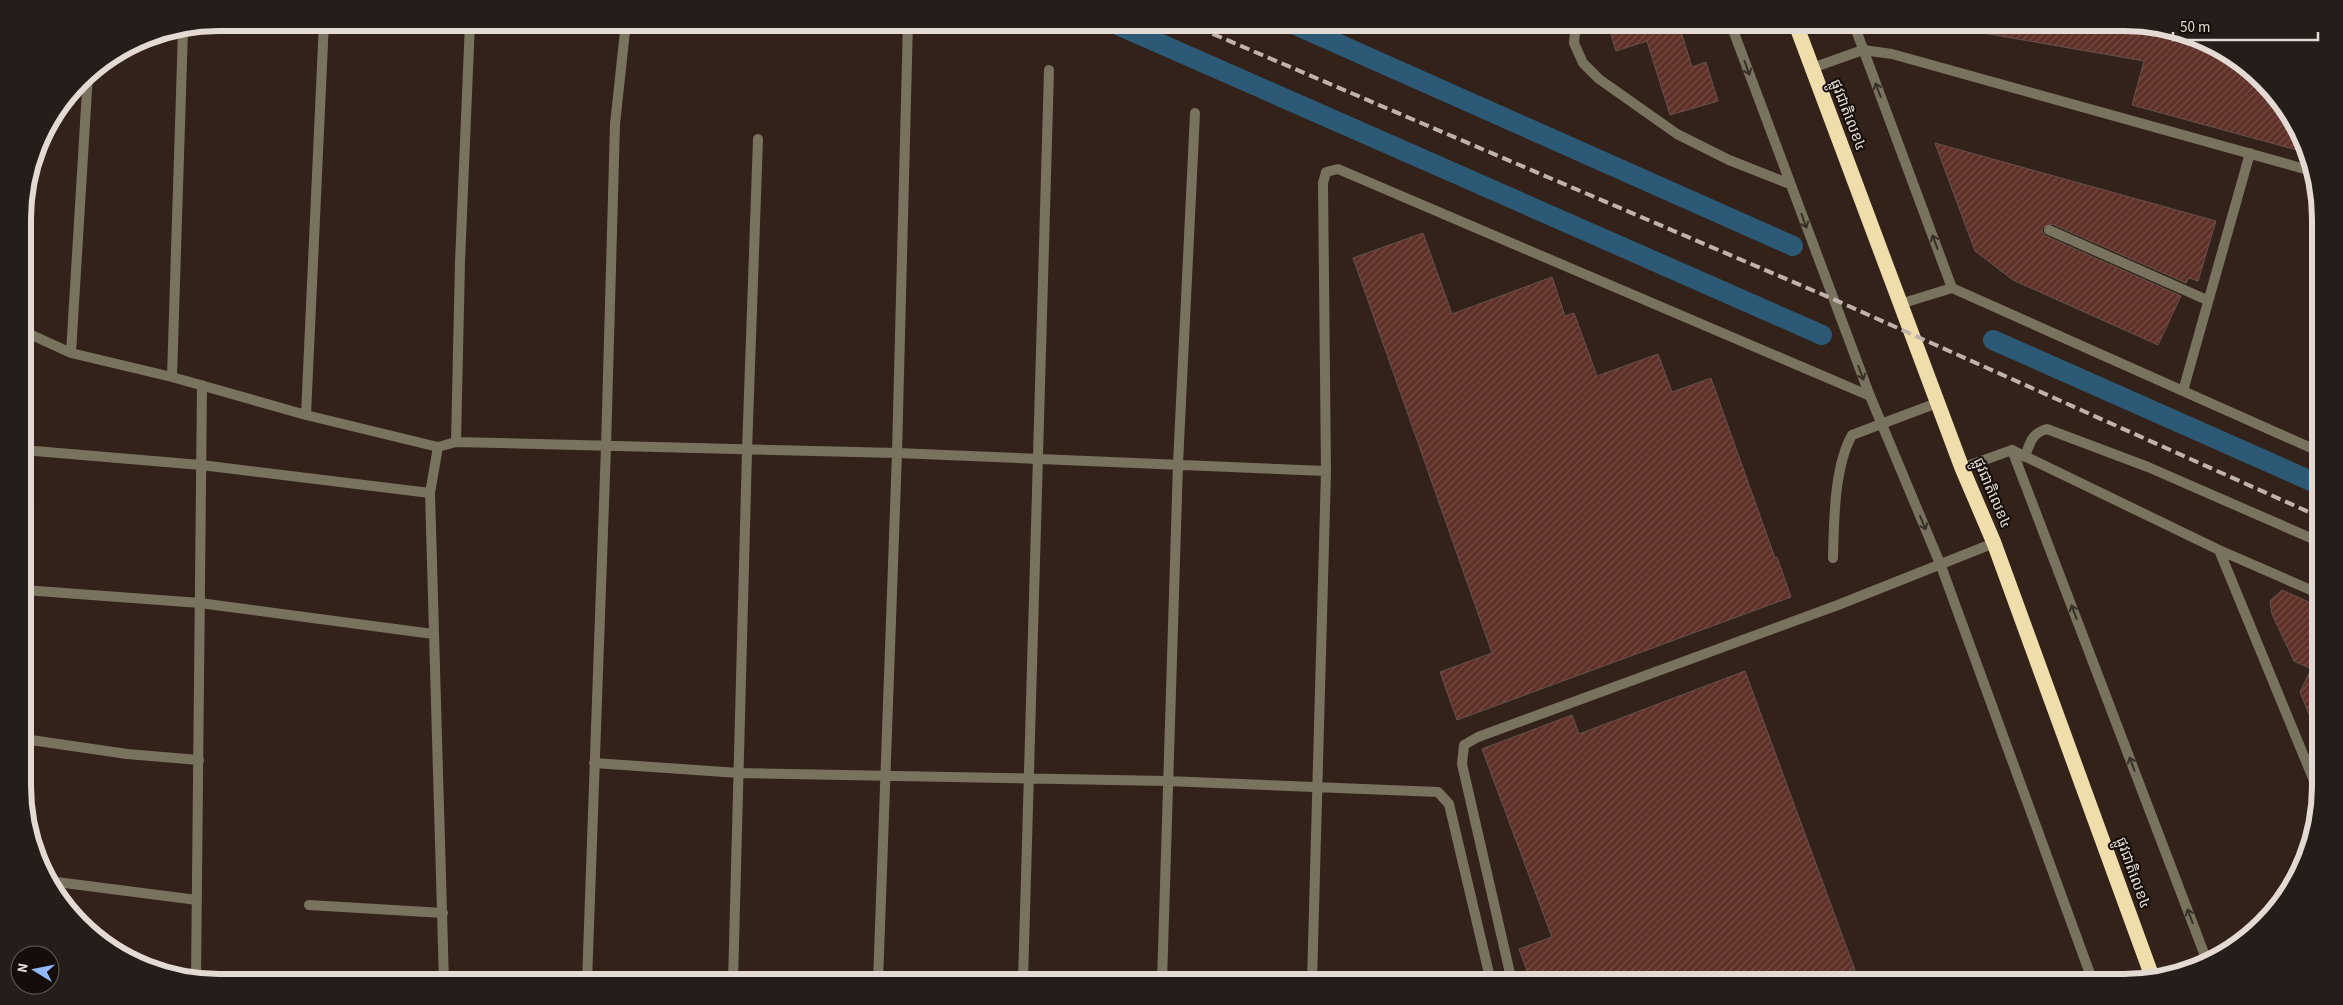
<svg xmlns="http://www.w3.org/2000/svg" width="2343" height="1005" font-family="'Source Sans 3','Noto Sans Khmer',sans-serif">
	<style>
		.lines { fill: none; stroke-linecap: round; stroke-linejoin: round }
		.canal { stroke: #2c5976; stroke-width: 20 }
		.building { fill: url(#building-hatch); stroke: #67524d }
		.lane { stroke: #79725e; stroke-width: 10 }
		.street { stroke: #79725e; stroke-width: 10 }
		.highway { stroke: #efdeab; stroke-width: 15 }
		.rail { stroke: #bfb3ac; stroke-width: 4; stroke-dasharray: 10 5; stroke-linecap: butt }
		.oneway { stroke: #373027 }
		.labels { text-anchor: middle; dominant-baseline: central; stroke-width: 4; stroke-linejoin: round; paint-order: stroke }
		.street-label { font-size: 15px; fill: #e4d9d3; stroke: #140d09 }
		.rim { fill: none; stroke: #e4d9d3; stroke-width: 6 }
	</style>
	<defs>
		<pattern id="building-hatch" width="6" height="6" patternUnits="userSpaceOnUse" patternTransform="scale(1.25)"><rect width="6" height="6" fill="#5e3028"/><path d="M-1 1l2-2M0 6l6-6M5 7l2-2" fill="none" stroke="#754d46"/></pattern>
	</defs>
	<rect width="100%" height="100%" fill="#322219"/>
	<g class="lines">
		<!-- canal -->
		<path class="canal" d="M1111,22l711,313
			M1289,22l504,224
			M1993,340l327,145"/>
	</g>
	<!-- building -->
	<path class="building" d="M1607,22h71l14,45 14,-5 12,39 -48,14 -23,-74 -31,10z
		M1973,22h150l75,15 45,26 37,36 25,45 3,9 -176,-48 12,-44 -172,-30z
		M1935,143l281,78 -18,60 -9,-3 -3,5 -134,-59 -9,3 -1,4 4,5 135,60 -23,49 -145,-65 -38,-29z
		M1423,233l29,81 100,-37 13,39 9,-3 23,63 61,-22 14,38 39,-14 64,180 2,-1 14,40 -334,123 -17,-48 52,-19 -139,-395z
		M2282,590l38,17v134l-20,-49 11,-23 -17,-8 -22,-47 -2,-13z
		M1745,671l110,299 -33,12h-291l-12,-33 33,-12 -70,-188 90,-34 7,19z"/>
	<g class="lines">
		<!-- lane -->
		<path class="lane" d="M1576,22l-2,21 9,20 16,16 78,55 52,26 61,24
			M1730,22l140,374 71,170 152,416
			M1853,22l99,266
			M2049,230l158,70
			M2012,450l195,511
			M2025,457c5,-15 7,-24 22,-28l101,38 172,75
			M1833,558c1,-37 1,-91 19,-123l85,-32
			M1512,982l-50,-218 2,-19 14,-8 360,-132 156,-62"/>
		<!-- street -->
		<path class="street" d="M1812,68l51,-18 29,4 420,117
			M1900,304l52,-16 368,164
			M23,331l48,22 101,24 134,38 132,32 18,-5 441,11 429,18
			M71,353l17,-279
			M172,377l11,-347
			M2183,391l67,-238
			M306,415l18,-393
			M456,442l4,-180 10,-240
			M438,447l-8,46 14,489
			M23,450l178,15 229,28
			M2316,450l4,-12
			M1962,468l50,-18 207,100 101,44
			M2219,550l100,243
			M24,590l176,13 233,31
			M24,739l103,15 72,6
			M2305,758l15,8
			M594,763l145,10 428,8 271,11 11,12 42,178
			M49,881l148,19
			M309,905l134,8
			M196,978l6,-593
			M587,982l19,-535 9,-323 11,-102
			M733,982l14,-531 11,-312
			M878,982l19,-529 11,-431
			M1023,982l26,-912
			M1162,982l16,-518 17,-351
			M1312,982l14,-511 -3,-288 3,-11 12,-3 532,227"/>
		<!-- highway -->
		<path class="highway" d="M1795,22l167,446 32,75 159,436"/>
		<!-- rail -->
		<path class="rail" d="M1185,22l648,277 487,218"/>
	</g>
	<!-- one-way arrows -->
	<defs><path id="oneway-shaft" d="M-6 0H5M1.5-3L5.5 0L1.5 3" fill="none" stroke-width="1.6" stroke-linecap="round" stroke-linejoin="round" transform="scale(1.25)"/></defs>
	<g class="oneway">
		<use href="#oneway-shaft" transform="translate(1747 68) rotate(70)"/>
		<use href="#oneway-shaft" transform="translate(1878 90) rotate(-111)"/>
		<use href="#oneway-shaft" transform="translate(1804 221) rotate(70)"/>
		<use href="#oneway-shaft" transform="translate(1935 242) rotate(-110)"/>
		<use href="#oneway-shaft" transform="translate(1861 373) rotate(69)"/>
		<use href="#oneway-shaft" transform="translate(1923 523) rotate(67)"/>
		<use href="#oneway-shaft" transform="translate(2074 612) rotate(-111)"/>
		<use href="#oneway-shaft" transform="translate(2132 764) rotate(-111)"/>
		<use href="#oneway-shaft" transform="translate(2190 916) rotate(-111)"/>
	</g>
	<g class="labels">
		<!-- street labels -->
		<g class="street-label">
			<text transform="translate(1848 115) rotate(69)">ផ្លូវជាតិលេខ៤</text>
			<text transform="translate(1992 493) rotate(67)">ផ្លូវជាតិលេខ៤</text>
			<text transform="translate(2133 873) rotate(70)">ផ្លូវជាតិលេខ៤</text>
		</g>
	</g>
	<!-- crop -->
	<path d="M0 0H2343V1005H0ZM219 31H2124A188 188 0 0 1 2312 219V786A188 188 0 0 1 2124 974H219A188 188 0 0 1 31 786V219A188 188 0 0 1 219 31Z" fill="#251d19" fill-rule="evenodd"/>
	<path class="rim" d="M219 31H2124A188 188 0 0 1 2312 219V786A188 188 0 0 1 2124 974H219A188 188 0 0 1 31 786V219A188 188 0 0 1 219 31Z"/>
	<!-- north arrow -->
	<g transform="translate(35 970) rotate(280)"><circle r="24" fill="#140d09" stroke="#675f5a"/>
	<path d="M0-4L9 19L0 12L-9 19Z" fill="#91b8fd"/>
	<text y="-8" font-size="14" font-weight="bold" text-anchor="middle" fill="#e4d9d3">N</text>
	</g>
	<!-- scale -->
	<path d="M2173 32v8h145v-8" fill="none" stroke="#e4d9d3" stroke-width="2.5"/>
	<text x="2180" y="32" font-size="15" fill="#e4d9d3" stroke="#140d09" stroke-width="4" paint-order="stroke">50 m</text>
</svg>
